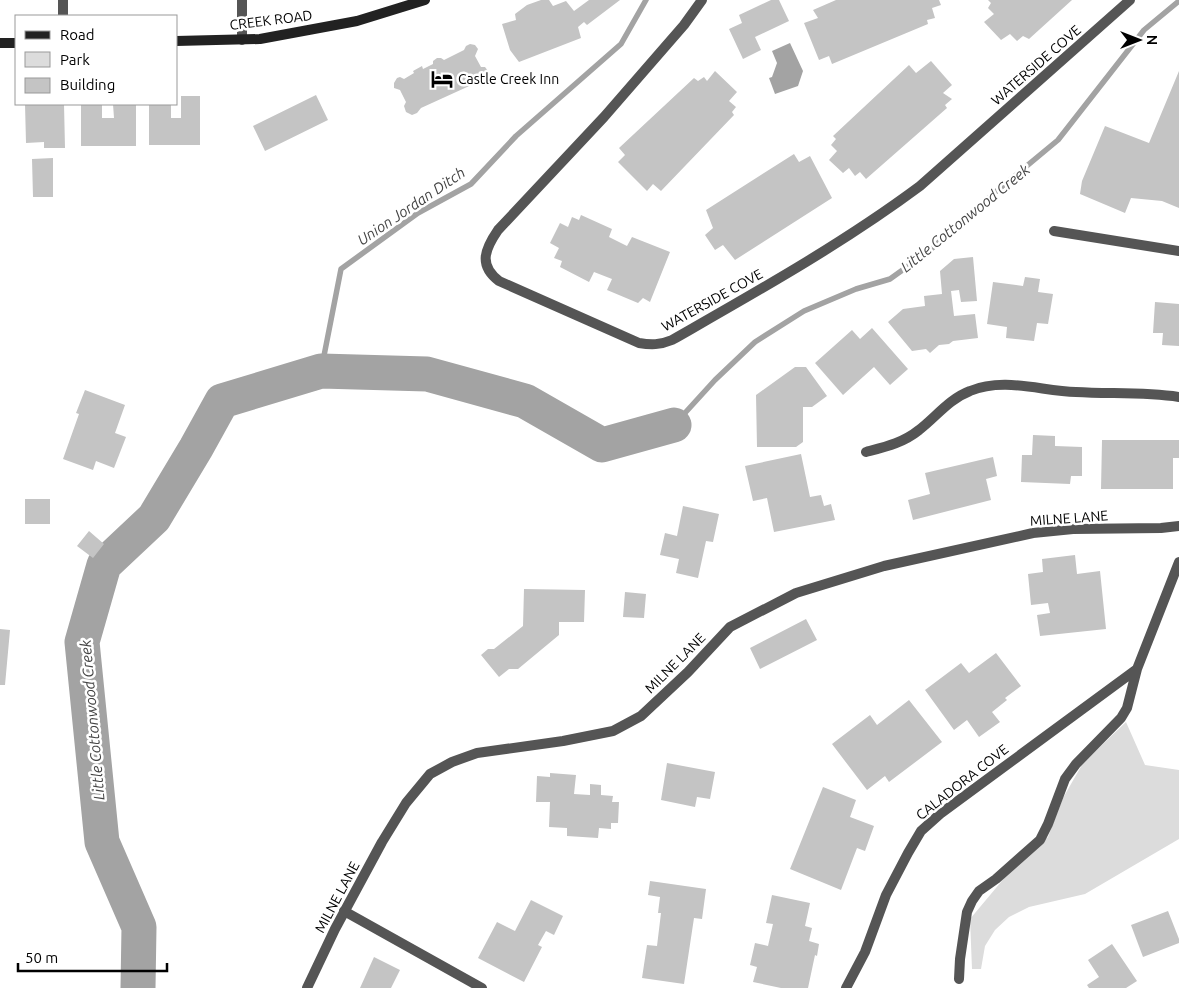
<svg xmlns="http://www.w3.org/2000/svg" width="1179" height="988" font-family="Ubuntu,sans-serif">
	<style>
		.green { fill: #dcdcdc }
		.water { fill: #a3a3a3 }
		.lines { fill: none; stroke-linecap: round; stroke-linejoin: round }
		.stream { stroke: #a3a3a3; stroke-width: 5.5 }
		.river { stroke: #a3a3a3; stroke-width: 35 }
		.building { fill: #c4c4c4 }
		.lane { stroke: #555; stroke-width: 10 }
		.street { stroke: #555; stroke-width: 10 }
		.secondary { stroke: #222; stroke-width: 10 }
		.labels { text-anchor: middle; dominant-baseline: central; stroke-width: 5; stroke-linejoin: round; paint-order: stroke }
		.street-label { font-size: 14px; fill: #000; stroke: #fff }
		.poi-label { font-size: 14px; fill: #000; stroke: #fff; text-anchor: start }
		.water-label { font-size: 15px; font-style: italic; fill: #444; stroke: #fff }
	</style>
	<rect width="100%" height="100%" fill="#fff"/>
	<!-- green -->
	<path class="green" d="M1126,722l19,43 34,5v69l-94,55 -56,13 -20,10 -14,13 -10,16 -4,23h-9l-2,-50 36,-43 42,-39 15,-39 20,-35z"/>
	<!-- water -->
	<path class="water" d="M790,43l13,28 -5,15 -23,8 -6,-16 3,-1 5,-14 -5,-12z"/>
	<g class="lines">
		<!-- stream -->
		<path class="stream" d="M321,371l20,-102 77,-56 53,-29 45,-48 105,-92 25,-44
			M674,425l41,-45 40,-38 49,-31 52,-22 34,-10 39,-28 64,-57 65,-54 86,-110 35,-29"/>
		<!-- river -->
		<path class="river" d="M138,988l1,-61 -37,-85 -20,-200 22,-77 50,-47 42,-70 26,-47 99,-30 106,3 98,27 77,44 72,-20"/>
	</g>
	<!-- building -->
	<path class="building" d="M541,0h8l4,6 13,-5 8,10 15,-11h31l-33,25 -3,-3 -6,5 3,11 -62,24 -9,-12 -8,-26 14,-4 -1,-6 12,-9z
		M771,0h8l10,21 -34,16 6,13 -18,9 -14,-30 13,-6 -3,-8z
		M836,0h103l2,5 -9,3 3,10 -8,2 1,4 -96,40 -3,-8 -10,4 -15,-37 14,-5 -5,-8z
		M988,0h84l-43,39 -6,-3 -6,5 -7,-7 -9,6 -17,-18 10,-8 -6,-6 3,-5z
		M470,44l5,1 3,4 -3,7 6,11h4l3,4 1,6 -68,31 -4,5 -5,2 -6,-3 -2,-6 2,-4 -6,-12 -6,-2v-5l3,-5 3,-1 4,2 10,-6 -1,-2 9,-5 1,3 10,-5v-3l4,-3h4l3,2 20,-10 2,-4z
		M931,61l21,24 -9,8 9,6 -7,6 2,3 -81,71 -6,-7 -5,4 -6,-8 -6,5 -14,-13 8,-9 -6,-6 5,-6 -3,-3 76,-71 7,8z
		M715,71l22,21 -8,9 7,6 -4,5 2,3 -73,76 -8,-7 -6,7 -29,-29 7,-7 -6,-7 75,-70 4,3 6,-4 3,4z
		M1179,71v137l-17,-7 -31,-3 -6,15 -45,-19 2,-13 23,-55 44,17z
		M316,95l12,25 -63,31 -12,-25z
		M181,96h19v49h-51v-41h22v14h10z
		M25,104h39l1,44h-21v-6l-18,1z
		M81,104h21v14h12l-1,-14h23v42h-55z
		M794,154l5,8 11,-6 22,42 -97,62 -12,-15 -8,5 -10,-15 8,-7 -7,-18z
		M53,158v39h-20l-1,-38z
		M581,215l31,14 -3,8 18,9 5,-9 38,15 -20,50 -7,-4 -5,5 -31,-13 5,-11 -18,-7 -5,10 -29,-15 2,-6 -8,-3 5,-10 -9,-5 10,-20 8,4 4,-10 7,3z
		M973,257l4,44 -16,1 -2,-12 -8,1 3,25 21,-2 3,24 -25,3 -4,3 -10,1 -9,8 -4,-4 -14,2 -24,-29 15,-13 22,-3 -1,-10 18,-2 -2,-23 14,-12z
		M1025,277l15,2 -2,13 15,2 -5,30 -11,-1 -3,18 -28,-3 1,-11 -20,-3 6,-42 30,4z
		M1155,302l24,2v42l-17,-1 1,-12h-10z
		M872,328l36,41 -18,16 -16,-18 -31,28 -28,-32 37,-33 8,9z
		M795,367h11l21,29 -15,11h-9v35l-7,5h-39l-1,-52z
		M85,390l40,15 -10,28 11,4 -12,31 -18,-7 -3,9 -30,-11 16,-45 -3,-1z
		M1033,435l22,1v10l27,1v29h-11l-1,8 -49,-2 1,-27h10z
		M1102,440h77v18h-6v31h-72z
		M801,454l9,43 11,-2 3,11 7,-2 4,16 -61,12 -7,-34 -14,3 -8,-35z
		M993,457l4,19 -11,3 5,21 -78,20 -5,-20 22,-6 -5,-21z
		M25,499h25v25h-25z
		M683,506l36,8 -6,28 -7,-1 -8,37 -22,-5 3,-14 -19,-4 5,-22 12,3z
		M89,531l15,13 -11,14 -16,-12z
		M1075,555l2,19 23,-3 6,58 -66,7 -3,-21 13,-2 -2,-10 -17,2 -3,-31 15,-2 -1,-13z
		M524,589l61,1 -1,32h-25v13l-41,34h-9l-10,8 -18,-22 7,-6h6l29,-23z
		M625,592l21,2 -2,24 -21,-1z
		M806,619l11,21 -57,29 -10,-21z
		M0,629l10,1 -5,55h-5z
		M996,653l25,33 -16,12 2,2 -15,12 8,10 -21,15 -12,-17 -13,10 -29,-40 36,-27 8,10z
		M909,700l33,42 -53,40 -4,-6 -18,14 -35,-46 38,-29 7,10z
		M667,763l48,9 -5,27 -13,-2 -2,10 -34,-7z
		M550,773l26,2 -2,19 16,1v-11l11,1v10l12,1 -1,6h7l-1,21h-7v6l-12,-1 -1,10 -31,-2v-8l-18,-1 1,-25h-14l1,-26 13,1z
		M823,787l33,13 -6,17 24,9 -9,25 -8,-3 -16,42 -51,-21z
		M650,881l56,8 -4,30 -8,-1 -10,66 -42,-6 5,-33 10,1 4,-33h-3l2,-16 -12,-2z
		M772,895l38,8 -5,23 7,2 -3,13 10,3 -2,12 -2,-1 -7,33h-27l-28,-6 4,-15 -7,-2 5,-22 13,3 5,-22 -7,-1z
		M531,900l32,16 -9,19 -8,-4 -8,14 4,2 -18,35 -46,-24 19,-36 18,9z
		M1168,911l11,28v4l-36,14 -12,-32z
		M1112,944l25,37 -11,7h-37l-2,-3 12,-8 -11,-17z
		M374,957l26,13 -9,18h-31z"/>
	<g class="lines">
		<!-- lane -->
		<path class="lane" d="M702,0l-18,25 -80,92 -106,113c-13,19 -20,35 1,51l140,62c12,2 21,2 33,-3 84,-48 170,-96 248,-154l210,-186
			M242,40v-40
			M1054,231l125,20
			M344,911l138,77"/>
		<!-- street -->
		<path class="street" d="M63,16v-16
			M866,452c19,-5 37,-9 53,-22 17,-13 30,-31 51,-39 34,-14 71,0 106,1 35,2 69,0 103,5
			M959,979l1,-20 7,-47 5,-11 7,-10 17,-12 44,-39 8,-16 17,-45 11,-15 45,-46 6,-10 10,-39 42,-107
			M307,988l28,-59 47,-87 24,-39 24,-29 22,-12 25,-9 86,-12 50,-10 28,-15 47,-44 42,-45 66,-34 88,-27 149,-33 40,-4 88,-1 18,-2
			M846,988l19,-36 21,-57 22,-42 13,-22 19,-17 197,-145"/>
		<!-- secondary -->
		<path class="secondary" d="M176,41l84,-2 97,-18 68,-21
			M0,43h16"/>
	</g>
	<!-- icons -->
	<defs>
		<g id="hotel-bare" transform="scale(1.725)"><path d="M-6-4.5h1.5V1H6V5H4.5V3h-9V5H-6ZM-4 0a1.8 1.8 0 1 1 3.6 0ZM.5 0V-2.5h3Q6-2.5 6 0Z" fill="#000" stroke="#fff" stroke-width="2.5" paint-order="stroke"/></g>
	</defs>
	<g fill-rule="evenodd">
		<use href="#hotel-bare" x="442" y="79"/>
	</g>
	<g class="labels">
		<!-- street labels -->
		<g class="street-label">
			<text transform="translate(271 20) rotate(-7)">CREEK ROAD</text>
			<text transform="translate(1036 65) rotate(-41)">WATERSIDE COVE</text>
			<text transform="translate(712 300) rotate(-29)">WATERSIDE COVE</text>
			<text transform="translate(1069 518) rotate(-4)">MILNE LANE</text>
			<text transform="translate(675 663) rotate(-45)">MILNE LANE</text>
			<text transform="translate(962 782) rotate(-38)">CALADORA COVE</text>
			<text transform="translate(337 897) rotate(-62)">MILNE LANE</text>
		</g>
		<!-- poi labels -->
		<g class="poi-label">
			<text x="458" y="79">Castle Creek Inn</text>
		</g>
		<!-- water labels -->
		<g class="water-label">
			<text transform="translate(411 206) rotate(-34)">Union Jordan Ditch</text>
			<text transform="translate(965 218) rotate(-39)">Little Cottonwood Creek</text>
			<text transform="translate(92 720) rotate(-95)">Little Cottonwood Creek</text>
		</g>
	</g>
	<!-- legend -->
	<rect x="15" y="15" width="162" height="90" fill="#ffffff" stroke="#999999"/>
	<rect x="25" y="31" width="25" height="8" fill="#222222" stroke="#999999"/>
	<text x="60" y="40" font-size="15" fill="#000000">Road</text>
	<rect x="25" y="52" width="25" height="15" fill="#dcdcdc" stroke="#999999"/>
	<text x="60" y="65" font-size="15" fill="#000000">Park</text>
	<rect x="25" y="78" width="25" height="15" fill="#c4c4c4" stroke="#999999"/>
	<text x="60" y="90" font-size="15" fill="#000000">Building</text>
	<!-- north arrow -->
	<g transform="translate(1139 40) rotate(90)" stroke="#ffffff" stroke-width="4" paint-order="stroke">
	<path d="M0-4L9 19L0 12L-9 19Z" fill="#000000"/>
	<text y="-8" font-size="14" font-weight="bold" text-anchor="middle" fill="#000000">N</text>
	</g>
	<!-- scale -->
	<path d="M18 963v8h149v-8" fill="none" stroke="#000000" stroke-width="2.5"/>
	<text x="25" y="963" font-size="15" fill="#000000" stroke="#ffffff" stroke-width="4" paint-order="stroke">50 m</text>
</svg>
